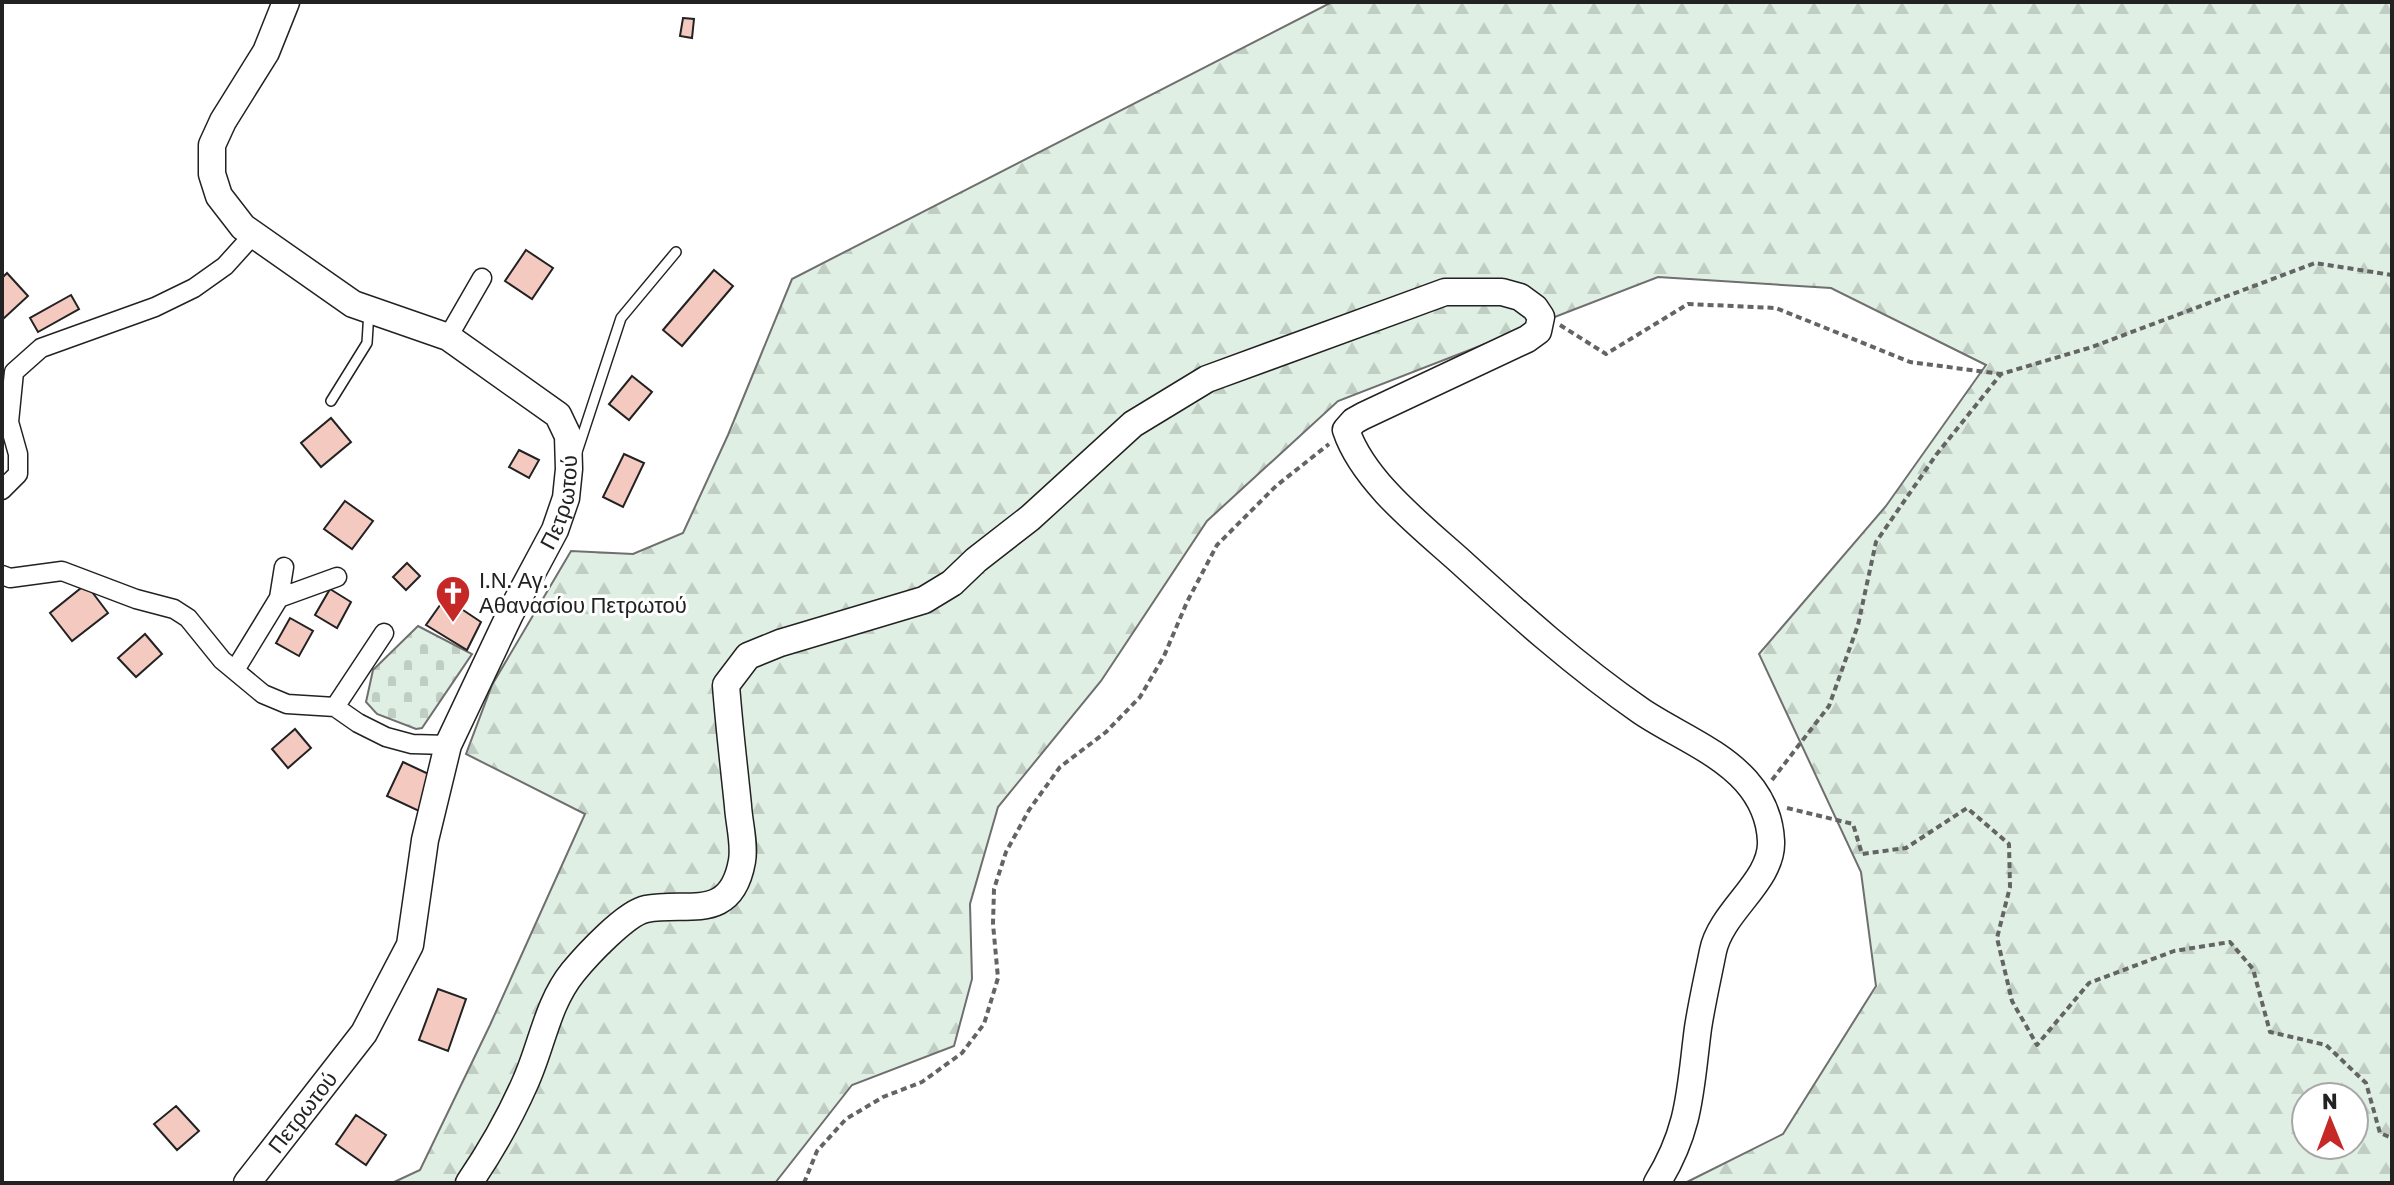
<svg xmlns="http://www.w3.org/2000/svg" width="2394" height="1185" font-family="Rubik,sans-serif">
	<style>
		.forest { fill: url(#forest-firs); stroke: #6f6f6f; stroke-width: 2; fill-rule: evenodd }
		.cemetery { fill: url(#cemetery-stones); stroke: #6f6f6f; stroke-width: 2 }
		.building { fill: #f3c9c0; stroke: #222; stroke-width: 2 }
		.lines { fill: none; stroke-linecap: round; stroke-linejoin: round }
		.lane-casing { stroke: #222; stroke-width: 12 }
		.street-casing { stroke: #222; stroke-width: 21 }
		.secondary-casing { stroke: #222; stroke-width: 29 }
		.path { stroke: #646464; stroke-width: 4; stroke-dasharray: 6 4; stroke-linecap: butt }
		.lane { stroke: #fff; stroke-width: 9 }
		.street { stroke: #fff; stroke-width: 18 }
		.secondary { stroke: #fff; stroke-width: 26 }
		.labels { text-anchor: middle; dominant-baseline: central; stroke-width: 6; stroke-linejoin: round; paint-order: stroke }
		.street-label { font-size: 22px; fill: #222; stroke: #fff }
		.poi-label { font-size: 22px; fill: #222; stroke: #fff; text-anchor: start }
	</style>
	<defs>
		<pattern id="forest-firs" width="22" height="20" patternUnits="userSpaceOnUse" patternTransform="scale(2)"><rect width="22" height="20" fill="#e0efe3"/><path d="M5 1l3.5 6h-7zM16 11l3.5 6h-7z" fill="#c0cdc2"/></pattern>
		<pattern id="cemetery-stones" width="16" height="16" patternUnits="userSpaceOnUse" patternTransform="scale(2)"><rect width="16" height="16" fill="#e0efe3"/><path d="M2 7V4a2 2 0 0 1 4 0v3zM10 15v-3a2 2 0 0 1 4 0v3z" fill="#c0cdc2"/></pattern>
	</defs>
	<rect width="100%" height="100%" fill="#fff"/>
	<!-- forest -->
	<path class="forest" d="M1332,2h1060v1181h-707l98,-49 93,-148 -15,-114 -102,-218 127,-148 100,-141 -155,-77 -173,-11 -320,124 -131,120 -106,160 -103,126 -28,97 2,75 -18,67 -102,39 -77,98h-383l28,-13 70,-145 95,-211 -119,-60 26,-69 79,-134 62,3 50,-21 45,-98 64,-156zM2306,1097h48v48h-48z"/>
	<!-- cemetery -->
	<path class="cemetery" d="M418,626l54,28 -50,74 -6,1 -39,-15 -11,-12 7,-32z"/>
	<!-- building -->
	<path class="building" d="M683,18l11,1 -2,19 -12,-2z
		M526,250l27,18 -21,31 -27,-18z
		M714,270l19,16 -51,60 -19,-16z
		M7,273l21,23 -26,24v-42z
		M71,295l8,14 -41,23 -8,-14z
		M632,376l20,16 -23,28 -20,-16z
		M331,418l20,24 -30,25 -20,-24z
		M519,450l20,10 -10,18 -20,-11z
		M624,454l20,9 -21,44 -20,-10z
		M345,501l28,20 -21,28 -28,-20z
		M407,563l13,13 -14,14 -13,-13z
		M86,584l22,29 -36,28 -22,-28z
		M330,589l21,13 -14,26 -22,-13z
		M445,598l36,24 -14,28 -41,-25z
		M290,618l23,13 -14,25 -23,-13z
		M145,634l17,20 -26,23 -18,-19z
		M295,729l16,19 -23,20 -16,-19z
		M403,762l32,15 -16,34 -32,-15z
		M438,989l28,10 -18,52 -29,-11z
		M176,1106l23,25 -22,19 -23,-26z
		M356,1115l30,20 -20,30 -30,-21z"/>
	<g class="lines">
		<!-- lane casing -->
		<g class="lane-casing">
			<path id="lane" d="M331,401l36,-58 2,-32
				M577,452l44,-134 55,-66"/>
		</g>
		<!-- street casing -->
		<g class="street-casing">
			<path id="street" d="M448,337l34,-59
				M2,490l16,-16v-20l-9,-32 5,-50 27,-24 114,-41 39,-19 31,-22 28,-31
				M2,575l8,3 52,-7 74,28 38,10 14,9 34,42 41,34 24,10 48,3 23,16 28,14 26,7 36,1
				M279,598l5,-31
				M235,670l44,-72 58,-21
				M335,707l49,-74"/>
		</g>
		<!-- secondary casing -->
		<g class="secondary-casing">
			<g id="secondary">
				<path id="s1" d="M247,1183l117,-150 46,-88 15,-105 23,-95 62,-131 45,-84 11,-32 3,-29 -1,-33 -10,-21 -110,-78 -95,-33 -110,-77 -24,-31 -7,-22v-29l11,-24 43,-69 20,-50"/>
				<path d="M469,1183c21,-31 41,-66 56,-100 17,-37 22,-79 48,-111 14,-17 53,-59 73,-63 42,-8 85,14 96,-48 3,-17 -3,-38 -4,-55 -4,-40 -9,-80 -12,-121l22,-29 32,-13 144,-43 28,-17 24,-23 54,-42 103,-94 74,-45 238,-87h57l18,5 15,11 6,9 -3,14 -11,8 -164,77 -9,5 -8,9c17,51 75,96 114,131 58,53 116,105 181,150 34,23 77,39 105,70 15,17 24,37 25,60 2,40 -50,70 -58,110 -5,25 -11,51 -15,77 -8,61 -7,100 -41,155"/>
			</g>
		</g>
		<!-- path -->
		<path class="path" d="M1560,325l46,29 82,-50 88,4 134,54 91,12
			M1772,780l57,-74 29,-81 18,-83 60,-87 65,-81 91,-27 223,-84 77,12
			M1787,808l66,16 9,30 44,-6 61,-40 42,36 1,43 -13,51 15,63 25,44 52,-62 85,-32 56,-9 23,27 17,63 56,13 40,38 14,50 12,5
			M804,1183l13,-32 29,-32 37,-22 39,-15 40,-29 22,-29 14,-46 -5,-54 1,-35 12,-37 23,-42 31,-43 46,-35 34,-35 24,-41 23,-54 30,-57 59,-59 53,-42"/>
		<!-- lane -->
		<use href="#lane" class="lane"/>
		<!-- street -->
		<use href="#street" class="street"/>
		<!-- secondary -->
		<use href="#secondary" class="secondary"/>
	</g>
	<!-- icons -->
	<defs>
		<g id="church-pin" transform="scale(1.8)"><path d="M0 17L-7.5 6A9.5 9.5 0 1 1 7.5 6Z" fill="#c62828" stroke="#fff"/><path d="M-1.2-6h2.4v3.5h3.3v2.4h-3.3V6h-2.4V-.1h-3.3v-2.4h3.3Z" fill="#fff"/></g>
	</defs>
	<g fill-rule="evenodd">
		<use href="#church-pin" x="453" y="593"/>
	</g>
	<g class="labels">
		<!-- street labels -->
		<g class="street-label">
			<text stroke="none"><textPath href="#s1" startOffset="762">Πετρωτού</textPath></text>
			<text stroke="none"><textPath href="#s1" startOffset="90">Πετρωτού</textPath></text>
		</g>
		<!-- poi labels -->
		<g class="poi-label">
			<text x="479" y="580">Ι.Ν. Αγ.<tspan x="479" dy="25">Αθανασίου Πετρωτού</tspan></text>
		</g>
	</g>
	<!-- border -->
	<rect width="2394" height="1185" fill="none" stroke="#222222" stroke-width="8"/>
	<!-- north arrow -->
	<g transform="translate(2330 1121) rotate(359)"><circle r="38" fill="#ffffff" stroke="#a7a7a7" stroke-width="2"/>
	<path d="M0-6L14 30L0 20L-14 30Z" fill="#c62828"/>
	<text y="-12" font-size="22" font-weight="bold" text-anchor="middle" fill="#222222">N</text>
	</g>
</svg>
